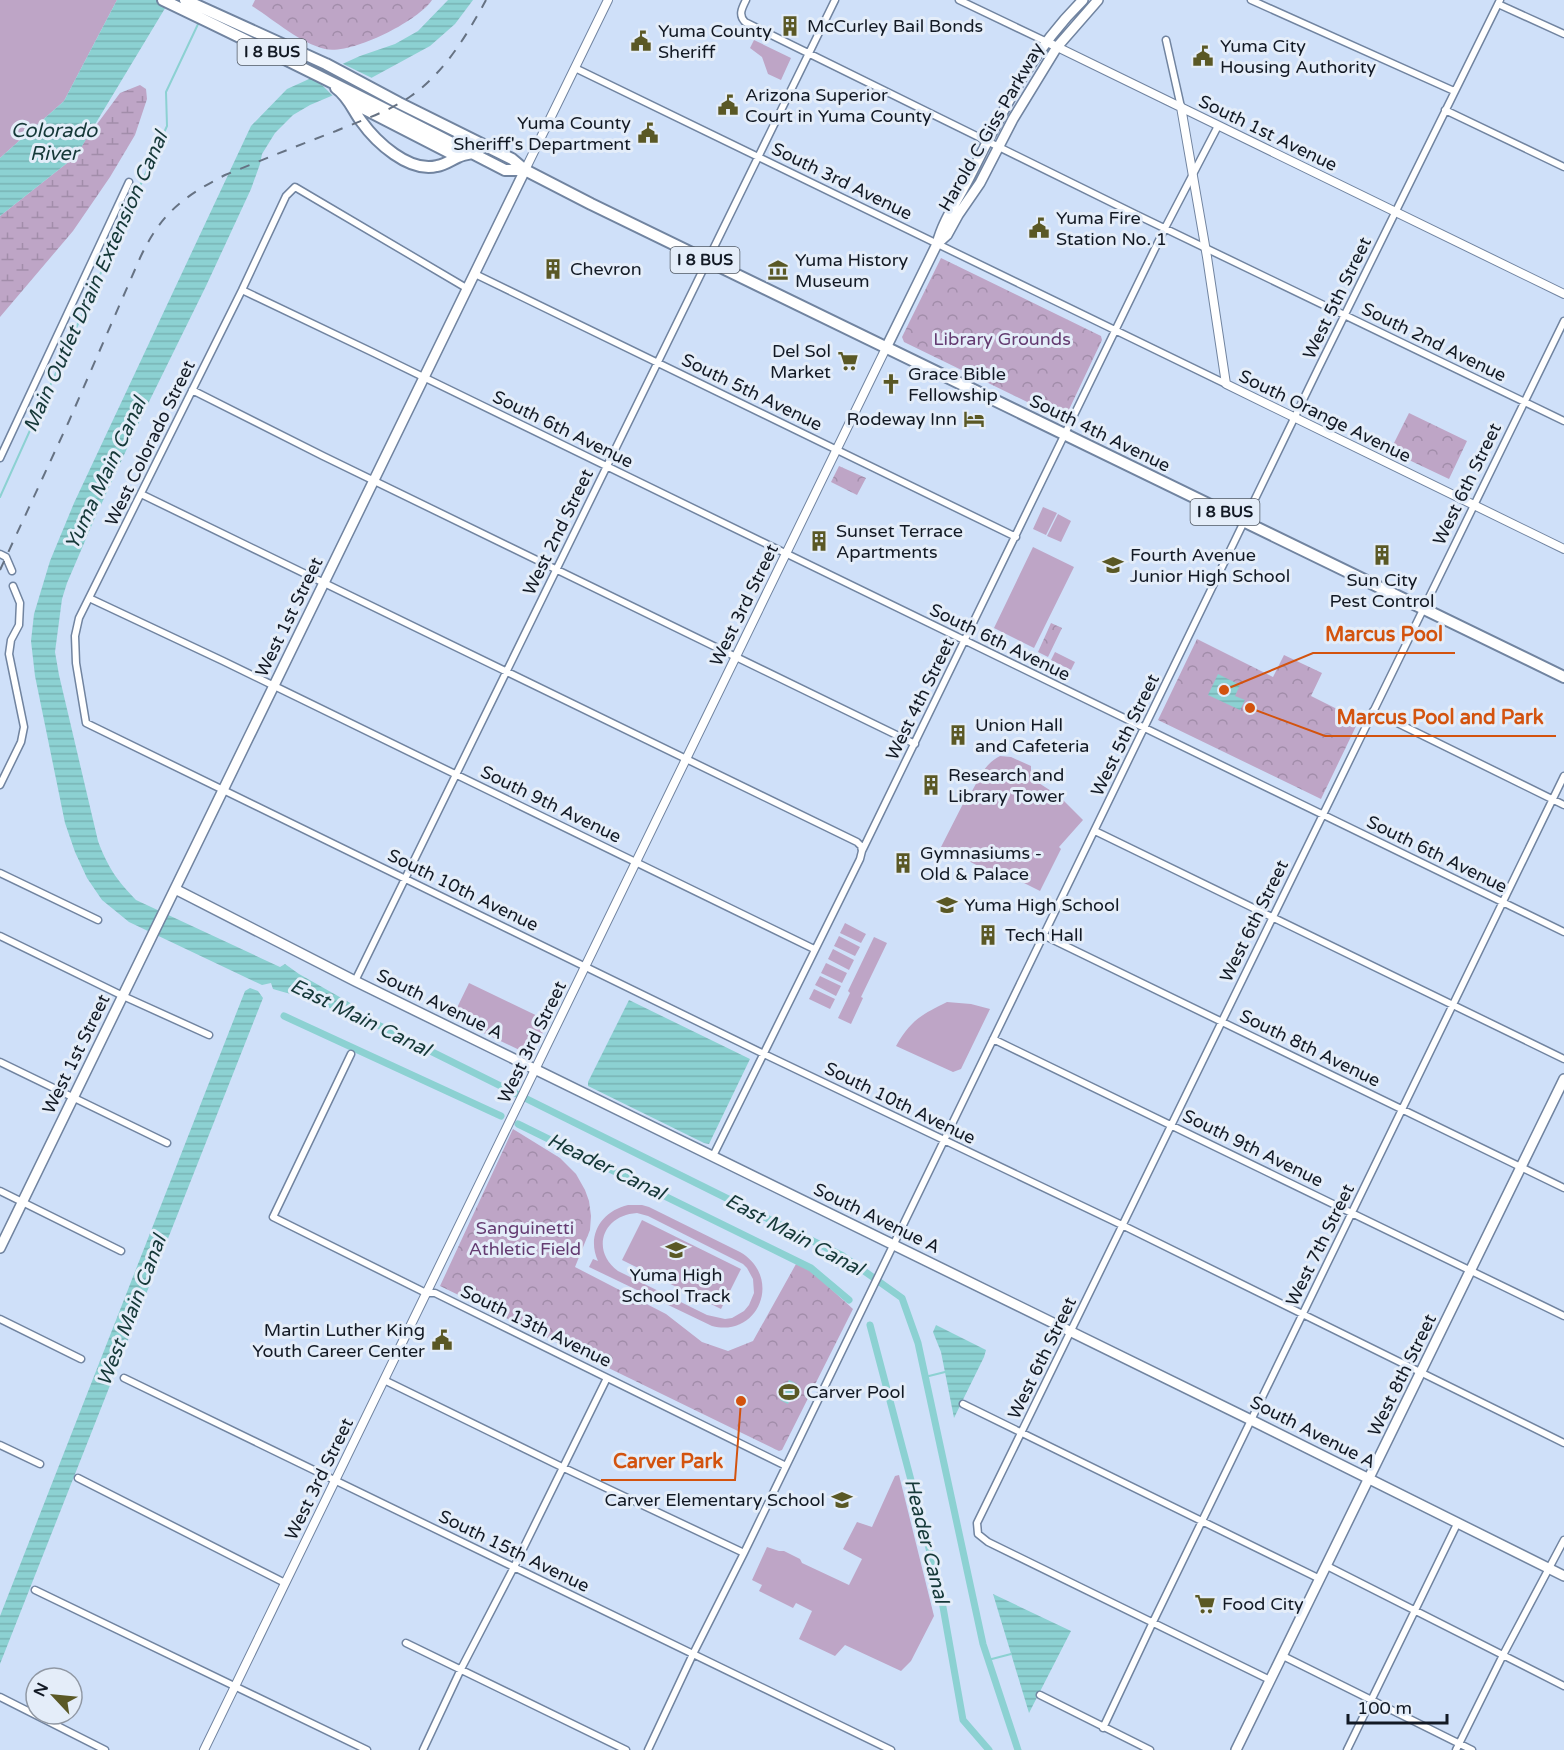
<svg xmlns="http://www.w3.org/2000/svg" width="1564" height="1750" font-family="'Varela Round',sans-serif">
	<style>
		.grass { fill: #bea5c6; fill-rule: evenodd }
		.forest { fill: url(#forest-crowns) }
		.wetland { fill: url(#wetland-marsh) }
		.water { fill: url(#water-rules) }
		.pier { fill: #cfe0f9 }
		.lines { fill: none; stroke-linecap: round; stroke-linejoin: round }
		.stream { stroke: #8cd1d2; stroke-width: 2 }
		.canal { stroke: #8cd1d2; stroke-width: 7 }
		.minor-casing { stroke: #7184a0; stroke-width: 9 }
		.tertiary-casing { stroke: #7184a0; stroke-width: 10 }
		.secondary-casing { stroke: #7184a0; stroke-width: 12 }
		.primary-casing { stroke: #7184a0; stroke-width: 14 }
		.minor { stroke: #fff; stroke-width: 6 }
		.tertiary { stroke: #fff; stroke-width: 8 }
		.secondary { stroke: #fff; stroke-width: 9 }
		.primary { stroke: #fff; stroke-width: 10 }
		.rail { stroke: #667283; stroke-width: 2; stroke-dasharray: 10 10; stroke-linecap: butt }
		.labels { text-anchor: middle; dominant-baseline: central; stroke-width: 6; stroke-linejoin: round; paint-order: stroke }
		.shield { fill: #e4edf9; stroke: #515964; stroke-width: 1.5 }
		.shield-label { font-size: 16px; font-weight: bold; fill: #121924 }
		.poi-label { font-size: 18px; fill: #121924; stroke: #e4edf9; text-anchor: start }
		.street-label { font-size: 18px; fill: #121924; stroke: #e4edf9 }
		.park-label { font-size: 18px; fill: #643b71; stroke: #e4edf9 }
		.water-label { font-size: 20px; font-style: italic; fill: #153838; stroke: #e4edf9 }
		.leader { fill: none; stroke: #d3530e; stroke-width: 2 }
		.callout-dot { fill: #d3530e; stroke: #e4edf9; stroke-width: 2 }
		.callout-label { font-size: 20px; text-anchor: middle; font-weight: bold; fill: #d3530e; stroke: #e4edf9; stroke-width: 6; stroke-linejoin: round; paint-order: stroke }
	</style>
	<defs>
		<pattern id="forest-crowns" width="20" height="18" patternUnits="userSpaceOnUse" patternTransform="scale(1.5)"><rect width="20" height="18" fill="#bea5c6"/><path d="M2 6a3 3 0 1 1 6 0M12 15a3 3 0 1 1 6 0" fill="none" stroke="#a28daa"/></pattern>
		<pattern id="wetland-marsh" width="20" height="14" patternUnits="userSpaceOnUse" patternTransform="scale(1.5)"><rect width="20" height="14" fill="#bea5c6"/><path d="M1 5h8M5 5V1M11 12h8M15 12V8" fill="none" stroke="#a28daa"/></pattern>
		<pattern id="water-rules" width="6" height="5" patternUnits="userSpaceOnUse" patternTransform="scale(1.5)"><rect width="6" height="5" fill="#8cd1d2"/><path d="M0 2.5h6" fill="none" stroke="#78b3b4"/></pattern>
	</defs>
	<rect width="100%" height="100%" fill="#cfe0f9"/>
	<!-- grass -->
	<path class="grass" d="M0,0h117l-53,101 -64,57z
		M754,40l37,18 -10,22 -13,-6 -6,-17 -12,-9z
		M1043,507l14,6 -11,22 -13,-6z
		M1058,514l13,7 -10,21 -14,-6z
		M1033,547l41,20 -40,81 -40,-20z
		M1055,652l20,10 -4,8 -20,-10z
		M1000,756l11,1 20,9v12l28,18 24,24 -24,27 2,2 -21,42 -28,-14 -10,1 -61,-31 27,-53 3,-1c8,-14 13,-29 29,-37z
		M845,923l21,11 -5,9 -21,-10z
		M839,936l21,11 -5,9 -21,-10z
		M874,937l13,6 -26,54 2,1 -12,26 -13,-6 12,-25 -2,-2z
		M833,949l21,11 -5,10 -21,-11z
		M826,963l21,10 -5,10 -21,-10z
		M820,976l21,10 -5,10 -21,-11z
		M469,983l79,38 -16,35 -80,-38z
		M814,989l21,10 -5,10 -21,-10z
		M947,1002l24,2 19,5 -29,60 -8,3 -57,-26c15,-26 25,-31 51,-44z
		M628,1205h14l7,2 91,45c43,25 19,86 -28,74l-123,-59 4,-8 5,2c-12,-26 4,-50 30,-56zM637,1213l11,3 95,48 4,4 6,11 1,14 -5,12 -5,6 -12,7 -7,1 -18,-4 -89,-44c-28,-21 -15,-56 19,-58z
		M642,1220l99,49 -20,40 -99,-49z
		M899,1475l35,141 -23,45 -10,10 -56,-26 -10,11 -36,-17 13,-28 -16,-8 -3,5 -34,-17 3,-6 -10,-5 15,-33 12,4h5l16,8 2,4 47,22 13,-26 -19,-10 14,-27 15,5 23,-51z"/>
	<!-- forest -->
	<path class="forest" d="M255,0h177c-15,22 -81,55 -107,49 -25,-6 -51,-29 -73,-43z
		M941,258l160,78 1,4 -37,78 -3,1 -158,-77 -2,-5z
		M1409,413l58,28 -18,38 -59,-28z
		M839,466l27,12 -9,17 -26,-13z
		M1051,623l11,5 -14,29 -10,-5z
		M1197,639l76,38 11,-22 38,18 -11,23 48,24 -38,79 -163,-79z
		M513,1129l47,29 16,16 9,16 4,11 2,15 -1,14 -15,37 91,47 36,28 26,9 25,-10 43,-77 14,6 43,39 -71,141 -3,1 -339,-165z"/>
	<!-- wetland -->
	<path class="wetland" d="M140,85l6,4 1,10 -12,36 -25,42 -37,54 -73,86v-101l76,-60 10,-17 34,-46z"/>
	<!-- water -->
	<path class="water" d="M117,0h53l-94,156 -76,60v-58l64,-57z
		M448,0h25l-18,24 -25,22 -68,37 -52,22 -17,10 -18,18 -13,21 -2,10 -9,25 -45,97 -64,130 -48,104 -27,63 -5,16 -7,53 4,23 39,166c10,27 19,39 38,59l144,67 5,-3 14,10 53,30 2,6 8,5h10l-6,12c-4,-8 -10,-12 -20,-10 -21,-14 -48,-21 -73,-28l-2,-6 -9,2 -133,-63 -27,-22 -15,-22 -12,-26 -10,-29 -30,-147 -4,-35 3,-27 16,-53 24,-58 177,-377 36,-37 73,-33 35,-12 23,-13z
		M1218,674l22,11 -5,11 10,4 -5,10 -32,-15z
		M250,988l8,3 5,7 -263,666v-48l245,-625z
		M629,1000l121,59 -41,85 -5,-1 -116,-57v-4z
		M936,1325l50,25 -2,7 -30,61 -13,-66 -8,-20z
		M789,1380l8,4 -9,20 -8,-4z
		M993,1594l78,37 -42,82z"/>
	<!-- pier -->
	<path class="pier" d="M339,62l35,17 -40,18 -11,-11 -15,-10z"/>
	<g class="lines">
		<!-- stream -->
		<path class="stream" d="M0,497l167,-371 -1,-34 33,-70
			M925,1377l20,-5
			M988,1660l23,-6"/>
		<!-- canal -->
		<path class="canal" d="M284,1016l217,100
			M362,1017l481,239 59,42 16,45 65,301 35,106
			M518,1124l293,144 38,32
			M870,1325l70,265 23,130 26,30"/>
		<!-- minor casing -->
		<g class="minor-casing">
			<path id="minor" d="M746,0c-4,8 -8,15 -1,22l392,193 427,206
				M959,0l88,42
				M1251,0l203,91
				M1498,4l66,30
				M1166,40l15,67
				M575,68l651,316
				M1445,110l119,57
				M475,274l541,263
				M468,289l-173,-102 -9,9 -44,94 -163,328 -4,18 1,27 10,60 678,331 360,172 440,217
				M242,290l132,63 1190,579
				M192,390l131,66 592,288
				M0,458l129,-276
				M141,494c238,117 477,232 716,348l4,4 1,5
				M0,554l6,3 6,14
				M89,598l134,63 591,288
				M1373,711l191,94
				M0,785l21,-43 3,-15 -15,-73 2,-14 8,-15 1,-22 -7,-17
				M1095,831l469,228
				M0,873l98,47
				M1043,935l521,253
				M0,936l123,60 86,39
				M355,981l480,-981
				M993,1039l571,277
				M351,1054l-78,163 153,76h9l351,173
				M0,1062l167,81
				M713,1156l147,-297 2,-8 303,-623 53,-102
				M0,1191l121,60
				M0,1319l81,40
				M124,1378l767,372
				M384,1380l180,88 180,85
				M963,1404l357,175
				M0,1445l40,19
				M78,1478l207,105
				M1327,1566l237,120
				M35,1590l332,160
				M406,1643l220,107
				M1283,1656l189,94
				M1270,1680l-282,-138 -10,-8 -1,-11c198,-399 390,-802 587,-1202
				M1040,1695l110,55
				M0,1697l105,53
				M1103,1728l49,-104 412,-848
				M423,1750l38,-81 53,-102 93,-189
				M648,1750l45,-96 51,-101 575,-1186 181,-367
				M1347,1750l111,-228
				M1456,1750l47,-95 61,-115"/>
		</g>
		<!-- tertiary casing -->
		<g class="tertiary-casing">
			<path id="tertiary" d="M1047,42l517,252
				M1181,107l26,150 19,127 338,165
				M525,170l83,-170
				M204,1750l682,-1402"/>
		</g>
		<!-- secondary casing -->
		<g class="secondary-casing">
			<path id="secondary" d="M937,244l10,-9 11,-20 22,-32 33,-64 44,-72 41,-47
				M886,348l51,-104c6,-24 21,-44 32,-66 33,-65 61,-126 114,-178
				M175,889l180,92 896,439 313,156
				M0,1248l525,-1078
				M1236,1750l328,-671"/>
		</g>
		<!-- primary casing -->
		<g class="primary-casing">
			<path id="primary" d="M163,0c115,55 229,112 342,170h20
				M185,0l141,64 73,39 113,56 13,11 66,34 973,473
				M336,88c12,8 17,22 25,33 15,21 48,52 76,45 8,-1 14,-6 21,-9 4,-2 9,-3 14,-4
				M349,101l109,56"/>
		</g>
		<!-- minor -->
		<use href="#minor" class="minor"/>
		<!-- tertiary -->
		<use href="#tertiary" class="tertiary"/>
		<!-- secondary -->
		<use href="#secondary" class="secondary"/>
		<!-- primary -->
		<use href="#primary" class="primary"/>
		<!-- rail -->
		<path class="rail" d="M0,570l69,-149 71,-163c21,-45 43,-61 85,-83 37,-15 74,-30 111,-44 26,-11 52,-19 75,-35 33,-23 56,-61 75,-96"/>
	</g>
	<!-- icons -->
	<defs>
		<g id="building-bare" transform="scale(1.62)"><path d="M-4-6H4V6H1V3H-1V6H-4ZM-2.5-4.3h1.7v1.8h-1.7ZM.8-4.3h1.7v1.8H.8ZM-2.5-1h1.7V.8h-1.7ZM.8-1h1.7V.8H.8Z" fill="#5a5825" stroke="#e4edf9" stroke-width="2.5" paint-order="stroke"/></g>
		<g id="civic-bare" transform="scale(1.62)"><path d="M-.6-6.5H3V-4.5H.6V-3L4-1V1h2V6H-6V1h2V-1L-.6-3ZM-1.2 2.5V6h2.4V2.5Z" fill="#5a5825" stroke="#e4edf9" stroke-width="2.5" paint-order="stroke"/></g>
		<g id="museum-bare" transform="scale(1.62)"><path d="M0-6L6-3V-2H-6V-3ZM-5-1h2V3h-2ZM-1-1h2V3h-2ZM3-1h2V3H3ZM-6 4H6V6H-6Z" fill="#5a5825" stroke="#e4edf9" stroke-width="2.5" paint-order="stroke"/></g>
		<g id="supermarket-bare" transform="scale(1.62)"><path d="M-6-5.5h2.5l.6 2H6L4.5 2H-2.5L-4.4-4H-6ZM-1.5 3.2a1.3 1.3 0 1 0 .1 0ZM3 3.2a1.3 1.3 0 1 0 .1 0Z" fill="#5a5825" stroke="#e4edf9" stroke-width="2.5" paint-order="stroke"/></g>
		<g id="church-bare" transform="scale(1.62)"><path d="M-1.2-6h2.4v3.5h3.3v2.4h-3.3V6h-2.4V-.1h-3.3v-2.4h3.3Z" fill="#5a5825" stroke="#e4edf9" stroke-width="2.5" paint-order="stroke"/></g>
		<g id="hotel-bare" transform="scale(1.62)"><path d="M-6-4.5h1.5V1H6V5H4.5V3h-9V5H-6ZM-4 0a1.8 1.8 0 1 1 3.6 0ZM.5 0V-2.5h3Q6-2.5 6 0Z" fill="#5a5825" stroke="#e4edf9" stroke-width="2.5" paint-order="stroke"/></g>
		<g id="school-bare" transform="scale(1.62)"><path d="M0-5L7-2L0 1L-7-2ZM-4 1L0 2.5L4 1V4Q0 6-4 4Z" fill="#5a5825" stroke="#e4edf9" stroke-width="2.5" paint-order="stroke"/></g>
		<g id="stadium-bare" transform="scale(1.62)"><path d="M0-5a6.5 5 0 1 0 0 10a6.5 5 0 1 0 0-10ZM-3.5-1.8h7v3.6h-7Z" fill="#5a5825" stroke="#e4edf9" stroke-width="2.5" paint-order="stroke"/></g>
	</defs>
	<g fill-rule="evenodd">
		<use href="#building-bare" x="790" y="26"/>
		<use href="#civic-bare" x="641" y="41"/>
		<use href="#civic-bare" x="1203" y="56"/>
		<use href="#civic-bare" x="728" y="105"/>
		<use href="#civic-bare" x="648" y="133"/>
		<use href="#civic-bare" x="1039" y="228"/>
		<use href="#building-bare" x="553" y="269"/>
		<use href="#museum-bare" x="778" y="270"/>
		<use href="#supermarket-bare" x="848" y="361"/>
		<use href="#church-bare" x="891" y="384"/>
		<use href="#hotel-bare" x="974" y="419"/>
		<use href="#building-bare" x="819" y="541"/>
		<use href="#building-bare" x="1382" y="555"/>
		<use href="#school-bare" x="1113" y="565"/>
		<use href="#building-bare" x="958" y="735"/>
		<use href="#building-bare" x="931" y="785"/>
		<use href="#building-bare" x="903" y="863"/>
		<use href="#school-bare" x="947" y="905"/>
		<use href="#building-bare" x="988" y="935"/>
		<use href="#school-bare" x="676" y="1250"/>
		<use href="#civic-bare" x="442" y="1340"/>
		<use href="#stadium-bare" x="789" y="1392"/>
		<use href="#school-bare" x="842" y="1500"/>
		<use href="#supermarket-bare" x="1205" y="1604"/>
	</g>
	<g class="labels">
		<!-- shield labels -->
		<g class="shield">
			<rect x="237.5" y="39" width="69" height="26" rx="4.5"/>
			<rect x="670.5" y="247" width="69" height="26" rx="4.5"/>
			<rect x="1190.5" y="499" width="69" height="26" rx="4.5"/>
		</g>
		<g class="shield-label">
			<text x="272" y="52">I 8 BUS</text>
			<text x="705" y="260">I 8 BUS</text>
			<text x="1225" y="512">I 8 BUS</text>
		</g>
		<!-- poi labels -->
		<g class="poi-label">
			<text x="807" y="26">McCurley Bail Bonds</text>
			<text x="658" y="31">Yuma County<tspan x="658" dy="21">Sheriff</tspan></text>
			<text x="1220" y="46">Yuma City<tspan x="1220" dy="21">Housing Authority</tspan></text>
			<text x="745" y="95">Arizona Superior<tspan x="745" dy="21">Court in Yuma County</tspan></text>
			<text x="631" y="123" text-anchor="end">Yuma County<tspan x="631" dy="21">Sheriff's Department</tspan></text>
			<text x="1056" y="218">Yuma Fire<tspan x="1056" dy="21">Station No. 1</tspan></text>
			<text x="795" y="260">Yuma History<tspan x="795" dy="21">Museum</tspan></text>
			<text x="570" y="269">Chevron</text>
			<text x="831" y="351" text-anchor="end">Del Sol<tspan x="831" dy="21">Market</tspan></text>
			<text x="908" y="374">Grace Bible<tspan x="908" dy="21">Fellowship</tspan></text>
			<text x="957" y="419" text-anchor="end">Rodeway Inn</text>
			<text x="836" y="531">Sunset Terrace<tspan x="836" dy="21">Apartments</tspan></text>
			<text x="1130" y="555">Fourth Avenue<tspan x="1130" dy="21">Junior High School</tspan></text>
			<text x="1382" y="580" text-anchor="middle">Sun City<tspan x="1382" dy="21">Pest Control</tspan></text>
			<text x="975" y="725">Union Hall<tspan x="975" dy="21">and Cafeteria</tspan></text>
			<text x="948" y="775">Research and<tspan x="948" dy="21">Library Tower</tspan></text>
			<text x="920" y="853">Gymnasiums -<tspan x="920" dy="21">Old &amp; Palace</tspan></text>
			<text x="964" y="905">Yuma High School</text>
			<text x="1005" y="935">Tech Hall</text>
			<text x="676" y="1275" text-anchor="middle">Yuma High<tspan x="676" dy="21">School Track</tspan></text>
			<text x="425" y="1330" text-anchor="end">Martin Luther King<tspan x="425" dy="21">Youth Career Center</tspan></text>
			<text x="806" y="1392">Carver Pool</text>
			<text x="825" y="1500" text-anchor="end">Carver Elementary School</text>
			<text x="1222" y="1604">Food City</text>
		</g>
		<!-- street labels -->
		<g class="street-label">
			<text transform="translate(991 127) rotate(-60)">Harold C Giss Parkway</text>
			<text transform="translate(1268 133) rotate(26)">South 1st Avenue</text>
			<text transform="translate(842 181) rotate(26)">South 3rd Avenue</text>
			<text transform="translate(1337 298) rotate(-64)">West 5th Street</text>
			<text transform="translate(1434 342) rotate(26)">South 2nd Avenue</text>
			<text transform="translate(752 392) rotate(26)">South 5th Avenue</text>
			<text transform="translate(1325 416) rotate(26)">South Orange Avenue</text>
			<text transform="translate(563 429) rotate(26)">South 6th Avenue</text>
			<text transform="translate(1100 433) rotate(26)">South 4th Avenue</text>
			<text transform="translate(150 443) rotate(-64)">West Colorado Street</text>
			<text transform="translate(1467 484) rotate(-64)">West 6th Street</text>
			<text transform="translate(558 532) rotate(-64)">West 2nd Street</text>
			<text transform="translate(744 605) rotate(-64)">West 3rd Street</text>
			<text transform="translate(289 617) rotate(-64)">West 1st Street</text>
			<text transform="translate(1000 642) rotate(26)">South 6th Avenue</text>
			<text transform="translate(920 699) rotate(-64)">West 4th Street</text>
			<text transform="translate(1125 735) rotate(-64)">West 5th Street</text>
			<text transform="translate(551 804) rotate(26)">South 9th Avenue</text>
			<text transform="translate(1437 854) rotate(26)">South 6th Avenue</text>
			<text transform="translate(463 890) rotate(26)">South 10th Avenue</text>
			<text transform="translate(1254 921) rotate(-64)">West 6th Street</text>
			<text transform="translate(440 1004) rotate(26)">South Avenue A</text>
			<text transform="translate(532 1042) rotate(-64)">West 3rd Street</text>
			<text transform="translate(1310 1048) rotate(26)">South 8th Avenue</text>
			<text transform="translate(76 1054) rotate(-64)">West 1st Street</text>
			<text transform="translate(900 1103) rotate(26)">South 10th Avenue</text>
			<text transform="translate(1253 1148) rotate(26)">South 9th Avenue</text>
			<text transform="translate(877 1218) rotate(26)">South Avenue A</text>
			<text transform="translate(1320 1245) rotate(-64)">West 7th Street</text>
			<text transform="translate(536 1326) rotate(26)">South 13th Avenue</text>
			<text transform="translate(1042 1358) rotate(-64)">West 6th Street</text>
			<text transform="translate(1402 1375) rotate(-64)">West 8th Street</text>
			<text transform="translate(1313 1432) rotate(27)">South Avenue A</text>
			<text transform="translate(319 1479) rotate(-64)">West 3rd Street</text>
			<text transform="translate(514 1551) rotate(26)">South 15th Avenue</text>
		</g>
		<!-- park labels -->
		<g class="park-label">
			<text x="1002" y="339">Library Grounds</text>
			<text x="525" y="1228">Sanguinetti<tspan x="525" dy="21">Athletic Field</tspan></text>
		</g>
		<!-- water labels -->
		<g class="water-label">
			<text x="54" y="131">Colorado<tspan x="54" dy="23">River</tspan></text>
			<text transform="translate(96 282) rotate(-66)">Main Outlet Drain Extension Canal</text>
			<text transform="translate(106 474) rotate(-65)">Yuma Main Canal</text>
			<text transform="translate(360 1018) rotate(26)">East Main Canal</text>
			<text transform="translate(606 1167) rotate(26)">Header Canal</text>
			<text transform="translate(794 1235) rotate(28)">East Main Canal</text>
			<text transform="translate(132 1311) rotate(-69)">West Main Canal</text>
			<text transform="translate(926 1541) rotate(76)">Header Canal</text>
		</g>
	</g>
	<!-- callouts -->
	<path class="leader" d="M1224 690L1313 653H1455M1250 708L1325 736H1556M741 1401L735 1480H601"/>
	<g class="callout-dot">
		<circle cx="1224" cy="690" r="6"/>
		<circle cx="1250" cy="708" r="6"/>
		<circle cx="741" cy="1401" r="6"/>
	</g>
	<g class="callout-label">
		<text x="1384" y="641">Marcus Pool</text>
		<text x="1440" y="724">Marcus Pool and Park</text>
		<text x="668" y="1468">Carver Park</text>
	</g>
	<!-- north arrow -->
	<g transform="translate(54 1696) rotate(296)"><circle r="28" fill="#e4edf9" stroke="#9098a4" stroke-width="1.5"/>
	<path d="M0-4.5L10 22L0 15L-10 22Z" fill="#5a5825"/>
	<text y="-9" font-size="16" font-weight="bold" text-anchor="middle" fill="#121924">N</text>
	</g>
	<!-- scale -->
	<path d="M1348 1714v9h99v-9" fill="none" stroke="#121924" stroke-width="3"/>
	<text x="1357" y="1714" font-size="18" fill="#121924" stroke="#e4edf9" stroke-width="4.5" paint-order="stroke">100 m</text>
</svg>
